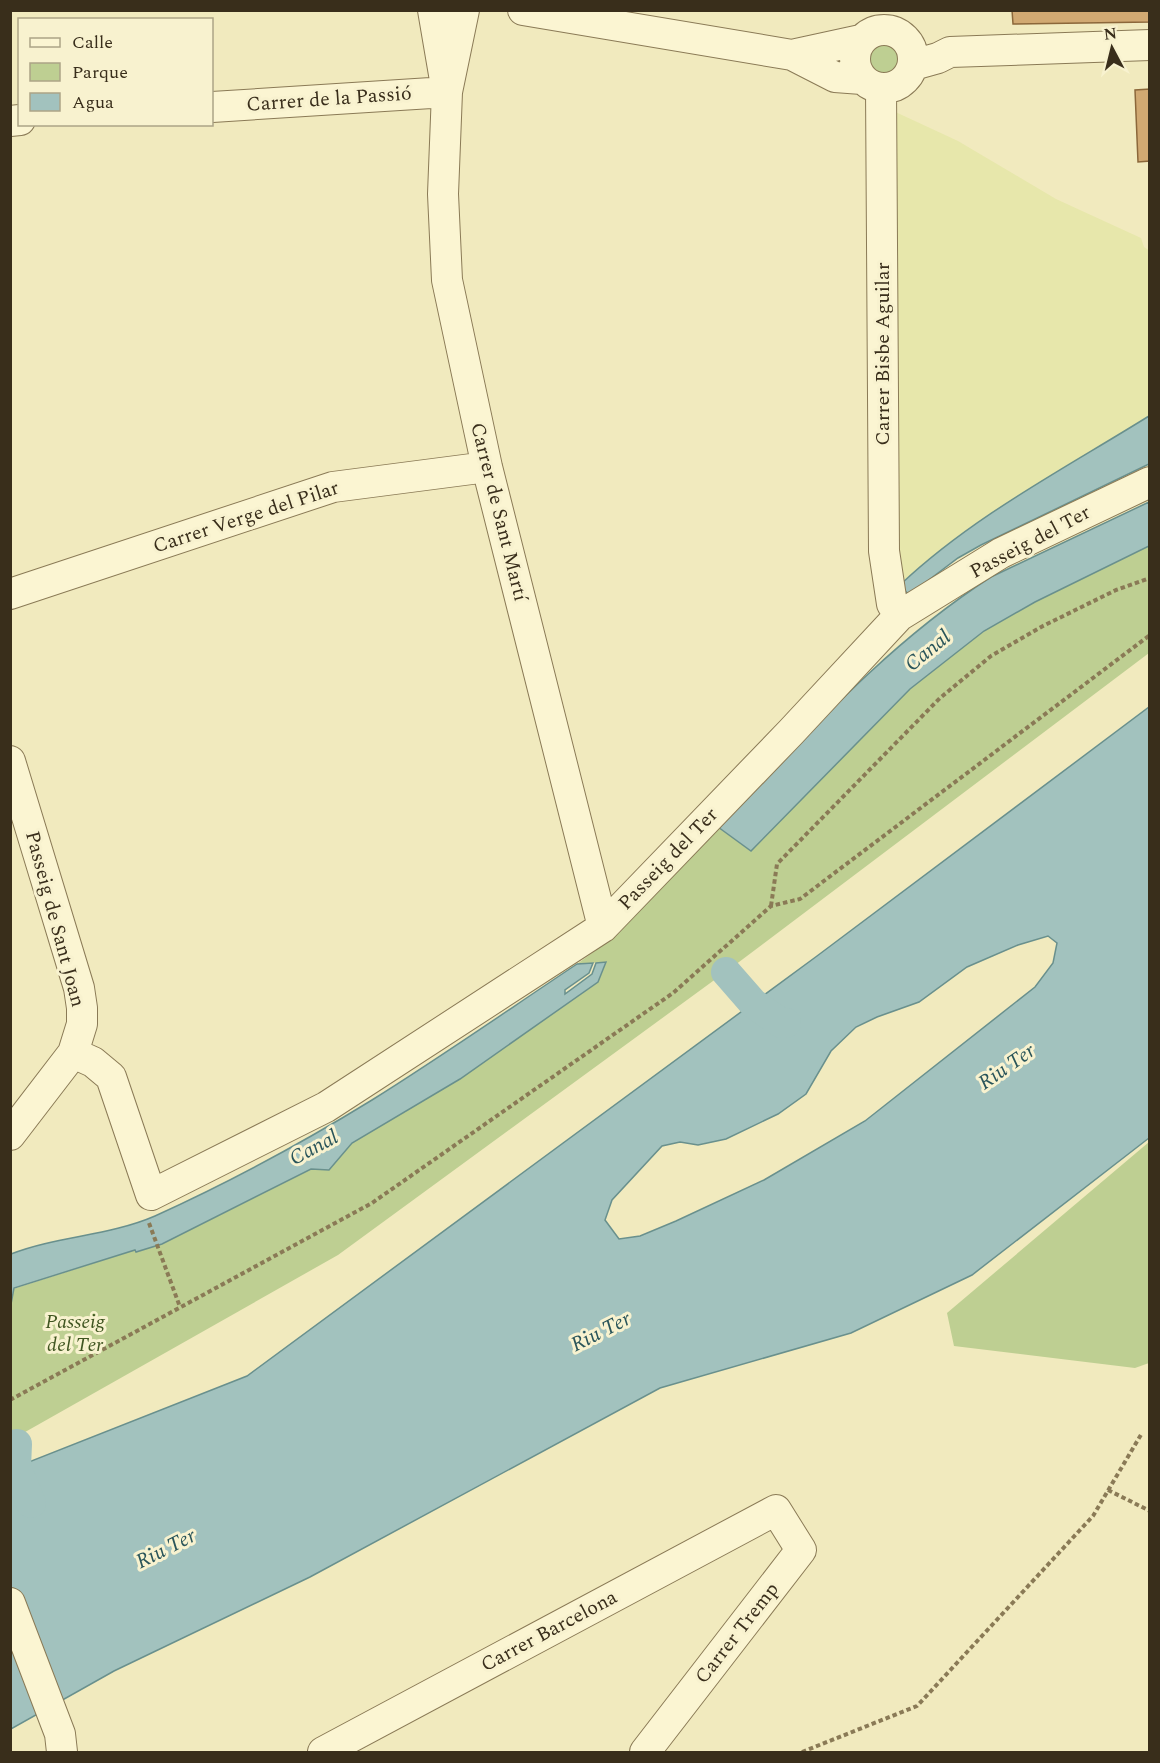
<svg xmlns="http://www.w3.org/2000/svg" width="1160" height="1763" font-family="Spectral,serif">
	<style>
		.farmland { fill: #e7e7ab }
		.green { fill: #becf92 }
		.water { fill: #a2c2be; stroke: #69908d; stroke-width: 1.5; fill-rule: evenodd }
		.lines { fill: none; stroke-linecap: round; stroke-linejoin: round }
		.canal { stroke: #a2c2be; stroke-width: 30 }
		.building { fill: #d1a972; stroke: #8b673a; stroke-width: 1.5 }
		.minor-casing { stroke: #8a7a56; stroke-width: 32 }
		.path { stroke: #8a7a56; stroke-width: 4; stroke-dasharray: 4.5 3; stroke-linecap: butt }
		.minor { stroke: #fbf5d2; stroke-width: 30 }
		.labels { text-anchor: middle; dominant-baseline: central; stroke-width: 6; stroke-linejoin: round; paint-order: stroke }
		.street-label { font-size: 20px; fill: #392e1b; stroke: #f8f2cf }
		.park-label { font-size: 20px; font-style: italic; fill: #405621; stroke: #f8f2cf }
		.water-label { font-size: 21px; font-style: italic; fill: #2a555a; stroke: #f8f2cf }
	</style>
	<rect width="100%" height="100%" fill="#f1eabe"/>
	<!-- farmland -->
	<path class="farmland" d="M889,109l69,32 98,58 85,39 3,9 6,4 -1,165 -179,111 -46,36 -24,22 -8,-33z"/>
	<!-- green -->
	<path class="green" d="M869 58a15 15 0 1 1 30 0a15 15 0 1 1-30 0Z
		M1149,546v107l-410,309 -401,293 -327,185 -1,-150 125,-40 2,2 25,-8 149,-75 18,1 23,-27 108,-64 138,-97 8,-20 -29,2 41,-30 100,-107 33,24 159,-162 74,-58 51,-29z
		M1149,1142v221l-14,5 -181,-22 -7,-33z"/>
	<!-- water -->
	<path class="water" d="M1149,416v48l-168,81 -23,13 -49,37 -9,-10c73,-69 164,-116 249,-169z
		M1149,502v44l-114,56 -51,29 -74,58 -159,162 -33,-24c87,-90 167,-182 273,-250z
		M1149,707v431l-177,137 -121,58 -191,55 -350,189 -196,94 -103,58 -1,-254 6,-8 231,-91 570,-420zM1048,936l9,7 -4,20 -18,24 -170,134 -101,59 -88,41 -36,15 -21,3 -14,-19 7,-20 50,-54 18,-4 18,3 28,-6 52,-25 28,-20 25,-43 25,-24 21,-10 42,-15 48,-35 51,-22z
		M606,962l-8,20 -138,97 -108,64 -23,27 -18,-1 -149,75 -26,8 -1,-2 -121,38 -3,16v-50c46,-18 98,-18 144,-38 75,-34 147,-73 217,-116 69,-43 136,-90 205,-136l16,-1 -4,10 -24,17v4l27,-20 4,-11z"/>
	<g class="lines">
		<!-- canal -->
		<path class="canal" d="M726,972l27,31 28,20h5
			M17,1444l-1,23 15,36"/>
	</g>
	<!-- building -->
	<path class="building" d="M1012,10h138v12l-137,2z
		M1150,89v72l-12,1 -3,-72z"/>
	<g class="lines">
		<!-- minor casing -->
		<g class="minor-casing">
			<path id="minor" d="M433,10l14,82 -4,102 4,86 40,187 116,460
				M523,10l269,45 43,22 27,2
				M855 59a29 29 0 1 1 58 0a29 29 0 1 1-58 0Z
				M792,55l69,-15
				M913,65l25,-7 12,-6 200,-7
				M881,88l3,463 8,53 7,12
				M212,107l235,-15 17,-82
				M10,121l10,-1
				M10,594l323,-107 154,-20
				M10,761l69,227 3,20v16l-9,29 -63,82
				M73,1053l20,9 18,15 40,118 175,-88 277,-180 188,-195 108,-116 102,-63 149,-71
				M10,1603l50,131 2,18
				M323,1752l453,-242 25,40 -156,202"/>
		</g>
		<!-- path -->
		<path class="path" d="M771,906l6,-42 163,-166 51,-42 52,-30 73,-36 34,-12
			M149,1223l31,84
			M10,1400l362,-197 301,-210 98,-87 29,-7 350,-264
			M1108,1490l42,21
			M802,1752l115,-46 176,-190 49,-83"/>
		<!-- minor -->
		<use href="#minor" class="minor"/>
	</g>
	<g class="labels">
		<!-- street labels -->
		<g class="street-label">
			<text transform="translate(329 99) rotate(-4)">Carrer de la Passió</text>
			<text transform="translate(883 354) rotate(-90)">Carrer Bisbe Aguilar</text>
			<text transform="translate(499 512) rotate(76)">Carrer de Sant Martí</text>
			<text transform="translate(246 517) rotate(-18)">Carrer Verge del Pilar</text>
			<text transform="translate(1030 542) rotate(-28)">Passeig del Ter</text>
			<text transform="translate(668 859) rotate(-46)">Passeig del Ter</text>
			<text transform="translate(55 919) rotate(75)">Passeig de Sant Joan</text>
			<text transform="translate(549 1631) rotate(-28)">Carrer Barcelona</text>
			<text transform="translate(737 1633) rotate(-52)">Carrer Tremp</text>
		</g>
		<!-- park labels -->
		<g class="park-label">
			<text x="75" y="1322">Passeig<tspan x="75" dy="23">del Ter</tspan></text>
		</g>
		<!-- water labels -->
		<g class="water-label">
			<text transform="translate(928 651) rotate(-39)">Canal</text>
			<text transform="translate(1007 1067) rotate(-35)">Riu Ter</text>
			<text transform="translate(314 1148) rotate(-28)">Canal</text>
			<text transform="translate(601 1332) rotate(-27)">Riu Ter</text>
			<text transform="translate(166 1549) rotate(-27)">Riu Ter</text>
		</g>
	</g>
	<!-- border -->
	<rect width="1160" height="1763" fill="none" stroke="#392e1b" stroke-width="24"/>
	<!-- legend -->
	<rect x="18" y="18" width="195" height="108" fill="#f8f2cf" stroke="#aca487" stroke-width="1.5"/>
	<rect x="30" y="38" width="30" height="9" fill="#fbf5d2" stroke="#aca487" stroke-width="1.5"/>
	<text x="72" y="48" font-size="18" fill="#392e1b">Calle</text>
	<rect x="30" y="63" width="30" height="18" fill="#becf92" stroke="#aca487" stroke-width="1.5"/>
	<text x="72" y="78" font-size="18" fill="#392e1b">Parque</text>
	<rect x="30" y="93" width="30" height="18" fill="#a2c2be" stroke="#aca487" stroke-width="1.5"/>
	<text x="72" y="108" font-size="18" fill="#392e1b">Agua</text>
	<!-- north arrow -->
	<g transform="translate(1112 48) rotate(353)" stroke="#f8f2cf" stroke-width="4.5" paint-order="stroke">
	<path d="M0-4.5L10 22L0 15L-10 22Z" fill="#392e1b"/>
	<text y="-9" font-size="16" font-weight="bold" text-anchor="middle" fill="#392e1b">N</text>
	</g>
</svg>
